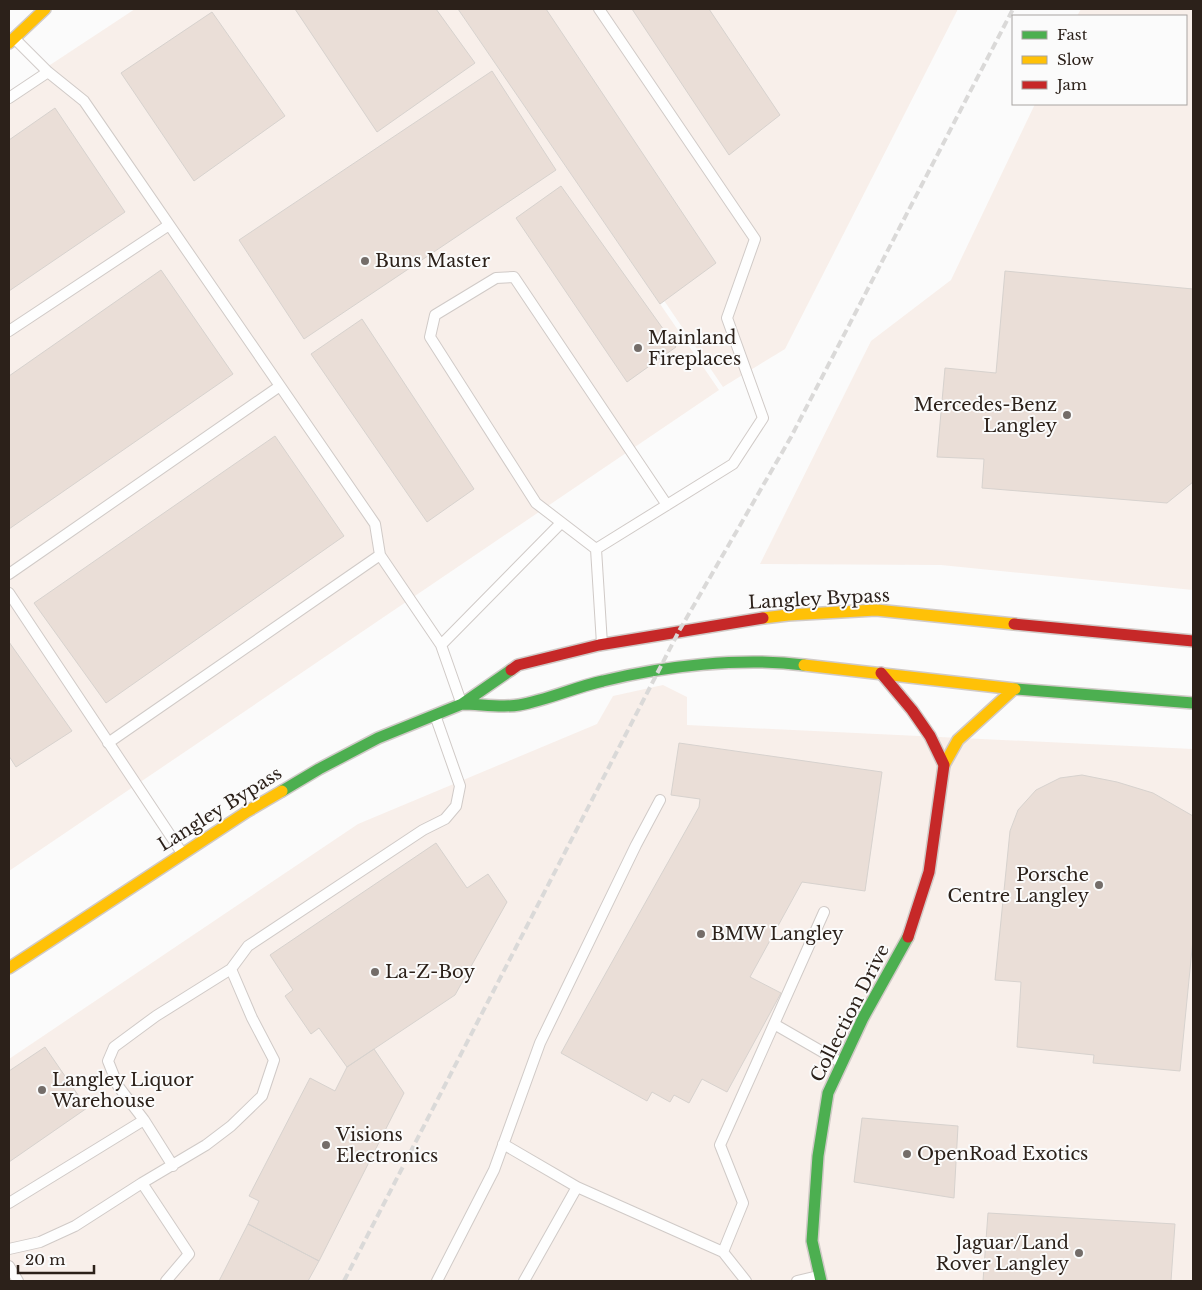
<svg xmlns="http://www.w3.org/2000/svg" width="1202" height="1290" font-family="'Libre Baskerville',serif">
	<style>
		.built { fill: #f8efea }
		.building { fill: #eaded7; stroke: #d7d2ce }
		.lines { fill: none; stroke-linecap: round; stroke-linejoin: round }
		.lane-casing { stroke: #d0cac7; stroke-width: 12 }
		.fast-casing { stroke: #d0cac7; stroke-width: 14 }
		.slow-casing { stroke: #d0cac7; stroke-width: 14 }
		.jam-casing { stroke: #d0cac7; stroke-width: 14 }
		.lane { stroke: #fefefe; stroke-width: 10 }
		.fast { stroke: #4caf50; stroke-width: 11 }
		.slow { stroke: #ffc107; stroke-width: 11 }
		.jam { stroke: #c62828; stroke-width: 11 }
		.rail { stroke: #dad9d8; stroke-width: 4; stroke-dasharray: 8 4; stroke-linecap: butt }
		.poi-dot { fill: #746d69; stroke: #fbfbfb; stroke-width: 2 }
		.labels { text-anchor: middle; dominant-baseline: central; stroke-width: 4; stroke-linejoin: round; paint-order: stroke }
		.poi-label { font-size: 18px; fill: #2c211a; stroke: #fbfbfb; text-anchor: start }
		.street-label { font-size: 18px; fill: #2c211a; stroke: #fbfbfb }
	</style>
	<rect width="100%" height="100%" fill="#fbfbfb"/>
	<!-- built -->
	<path class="built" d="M135,9h323l261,381 -710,481v-779z
		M465,9h493l-173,340 -62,38z
		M1081,9h112v581l-252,-25 -181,-1 111,-223 80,-61 84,-176h151v-88h-109z
		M663,685l24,12v28l506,24v532h-1184v-222l349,-235 239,-100 16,-28z"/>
	<!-- building -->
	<path class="building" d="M295,9h141l39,54 -98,69z
		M458,9h88l170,254 -56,41z
		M632,9h77l71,106 -51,40z
		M212,12l73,104 -91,65 -73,-108z
		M492,71l64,99 -252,169 -65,-99z
		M55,108l70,104 -116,79v-151z
		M561,186l115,161 -49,35 -111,-164z
		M161,270l72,104 -224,155v-153z
		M1005,271l188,18v193l-26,21 -185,-15 2,-29 -47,-2 8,-89 51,5z
		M362,319l112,170 -47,33 -116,-168z
		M275,436l69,100 -238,167 -72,-100z
		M9,642l63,89 -56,36 -7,-11z
		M679,743l203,29 -17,119 -63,-9 -52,95 31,16 -54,99 -25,-13 -13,24 -15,-8 -4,7 -18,-10 -5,9 -86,-48 138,-246 1,-8 -29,-4z
		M1082,775l35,7 36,11 40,23v123l-13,132 -87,-8 1,-8 -77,-8 4,-65 -26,-2 15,-149 8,-21 18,-20 24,-12z
		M436,843l31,45 21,-14 19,28 -52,93 -108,72 -28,-39 -8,6 -26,-38 8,-6 -23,-35z
		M45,1047l42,61 -78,54v-91z
		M374,1049l30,44 -85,168 -71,-37 11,-23 -10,-5 61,-118 25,13 12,-24z
		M862,1118l96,8 -4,72 -100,-16z
		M988,1213l187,11 -4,57h-188z
		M248,1224l71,37 -11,20h-89z"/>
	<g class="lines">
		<!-- lane casing -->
		<g class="lane-casing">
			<path id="lane" d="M599,9l156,230 -28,79 36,100 -30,46 -137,85 6,95
				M15,39l33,33 36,29 291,423 5,31 61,90 20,57
				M9,98l39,-26
				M9,331l160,-106
				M596,549l-60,-46 -106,-166 5,-22 61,-37 18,-1 153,228
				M9,574l271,-188
				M9,593l173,260
				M441,645l120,-122
				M108,743l272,-188
				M774,1024l66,38
				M144,1120l-26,-34 -10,-25 6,-14 42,-31 75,-47
				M503,1144l74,43
				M142,1183l47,71 -23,27
				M9,1203l135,-83 29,46
				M9,1249l31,-7 35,-16 67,-43 64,-38 25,-19 31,-30 12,-36 -22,-42 -21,-49 17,-23 175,-116 22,-11 11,-13 4,-20 -25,-71
				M723,1252l20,-49 -23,-58 104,-233
				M9,1266l9,15
				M437,1281l57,-111 46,-127 96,-198 24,-45
				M524,1281l53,-94 146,65 23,29
				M797,1281l21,-5"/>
		</g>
		<!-- fast casing -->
		<g class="fast-casing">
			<path id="fast" d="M1015,689l178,14
				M462,704c17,0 40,4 57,1 29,-5 56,-18 84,-24 61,-15 138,-24 201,-16
				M282,791l37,-22 59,-31 84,-34 49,-34
				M821,1281l-9,-40 6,-85 10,-63 35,-75 45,-81"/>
		</g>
		<!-- slow casing -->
		<g class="slow-casing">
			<path id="slow" d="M9,43l36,-34
				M763,618l25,-3 88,-5 138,14
				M804,665l211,24
				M944,765l14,-25 56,-51
				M9,968l239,-157 34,-20"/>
		</g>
		<!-- jam casing -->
		<g class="jam-casing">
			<path id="jam" d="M1014,624l179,17
				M511,670l7,-5 81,-20 164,-27
				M881,673l31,37 18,26 14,29
				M908,937l21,-65 15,-107"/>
		</g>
		<!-- lane -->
		<use href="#lane" class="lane"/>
		<!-- fast -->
		<use href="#fast" class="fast"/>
		<!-- slow -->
		<use href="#slow" class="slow"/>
		<!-- jam -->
		<use href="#jam" class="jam"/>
		<!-- rail -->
		<path class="rail" d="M344,1281l335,-650 112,-194 222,-428"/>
	</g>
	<!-- markers -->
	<g class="poi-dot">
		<circle cx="365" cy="261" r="5"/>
		<circle cx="638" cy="348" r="5"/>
		<circle cx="1067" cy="415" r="5"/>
		<circle cx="1099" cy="885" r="5"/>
		<circle cx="701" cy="934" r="5"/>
		<circle cx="375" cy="972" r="5"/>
		<circle cx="42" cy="1090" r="5"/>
		<circle cx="326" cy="1145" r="5"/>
		<circle cx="907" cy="1154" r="5"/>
		<circle cx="1079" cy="1253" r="5"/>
	</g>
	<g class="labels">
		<!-- poi labels -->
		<g class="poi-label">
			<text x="375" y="261">Buns Master</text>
			<text x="648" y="338">Mainland<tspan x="648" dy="21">Fireplaces</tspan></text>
			<text x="1057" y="405" text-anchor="end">Mercedes-Benz<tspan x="1057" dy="21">Langley</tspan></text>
			<text x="1089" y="875" text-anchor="end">Porsche<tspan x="1089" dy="21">Centre Langley</tspan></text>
			<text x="711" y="934">BMW Langley</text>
			<text x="385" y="972">La-Z-Boy</text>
			<text x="52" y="1080">Langley Liquor<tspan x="52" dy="21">Warehouse</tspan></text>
			<text x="336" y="1135">Visions<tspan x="336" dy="21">Electronics</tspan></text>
			<text x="917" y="1154">OpenRoad Exotics</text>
			<text x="1069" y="1243" text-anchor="end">Jaguar/Land<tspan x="1069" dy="21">Rover Langley</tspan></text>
		</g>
		<!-- street labels -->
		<g class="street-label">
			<text transform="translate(819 599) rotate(-3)">Langley Bypass</text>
			<text transform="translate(220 809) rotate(-32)">Langley Bypass</text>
			<text transform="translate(850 1013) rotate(-63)">Collection Drive</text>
		</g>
	</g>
	<!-- border -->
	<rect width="1202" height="1290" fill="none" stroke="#2c211a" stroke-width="20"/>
	<!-- legend -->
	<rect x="1012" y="15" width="175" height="90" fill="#fbfbfb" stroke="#a8a4a1"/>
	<rect x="1022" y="31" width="25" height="8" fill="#4caf50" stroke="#a8a4a1"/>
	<text x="1057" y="40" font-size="15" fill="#2c211a">Fast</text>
	<rect x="1022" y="56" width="25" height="8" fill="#ffc107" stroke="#a8a4a1"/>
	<text x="1057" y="65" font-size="15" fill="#2c211a">Slow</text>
	<rect x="1022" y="81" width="25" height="8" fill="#c62828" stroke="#a8a4a1"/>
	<text x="1057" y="90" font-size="15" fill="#2c211a">Jam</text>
	<!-- scale -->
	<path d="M18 1265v8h76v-8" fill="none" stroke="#2c211a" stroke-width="2.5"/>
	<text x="25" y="1265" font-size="15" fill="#2c211a" stroke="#fbfbfb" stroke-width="4" paint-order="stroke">20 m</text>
</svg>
